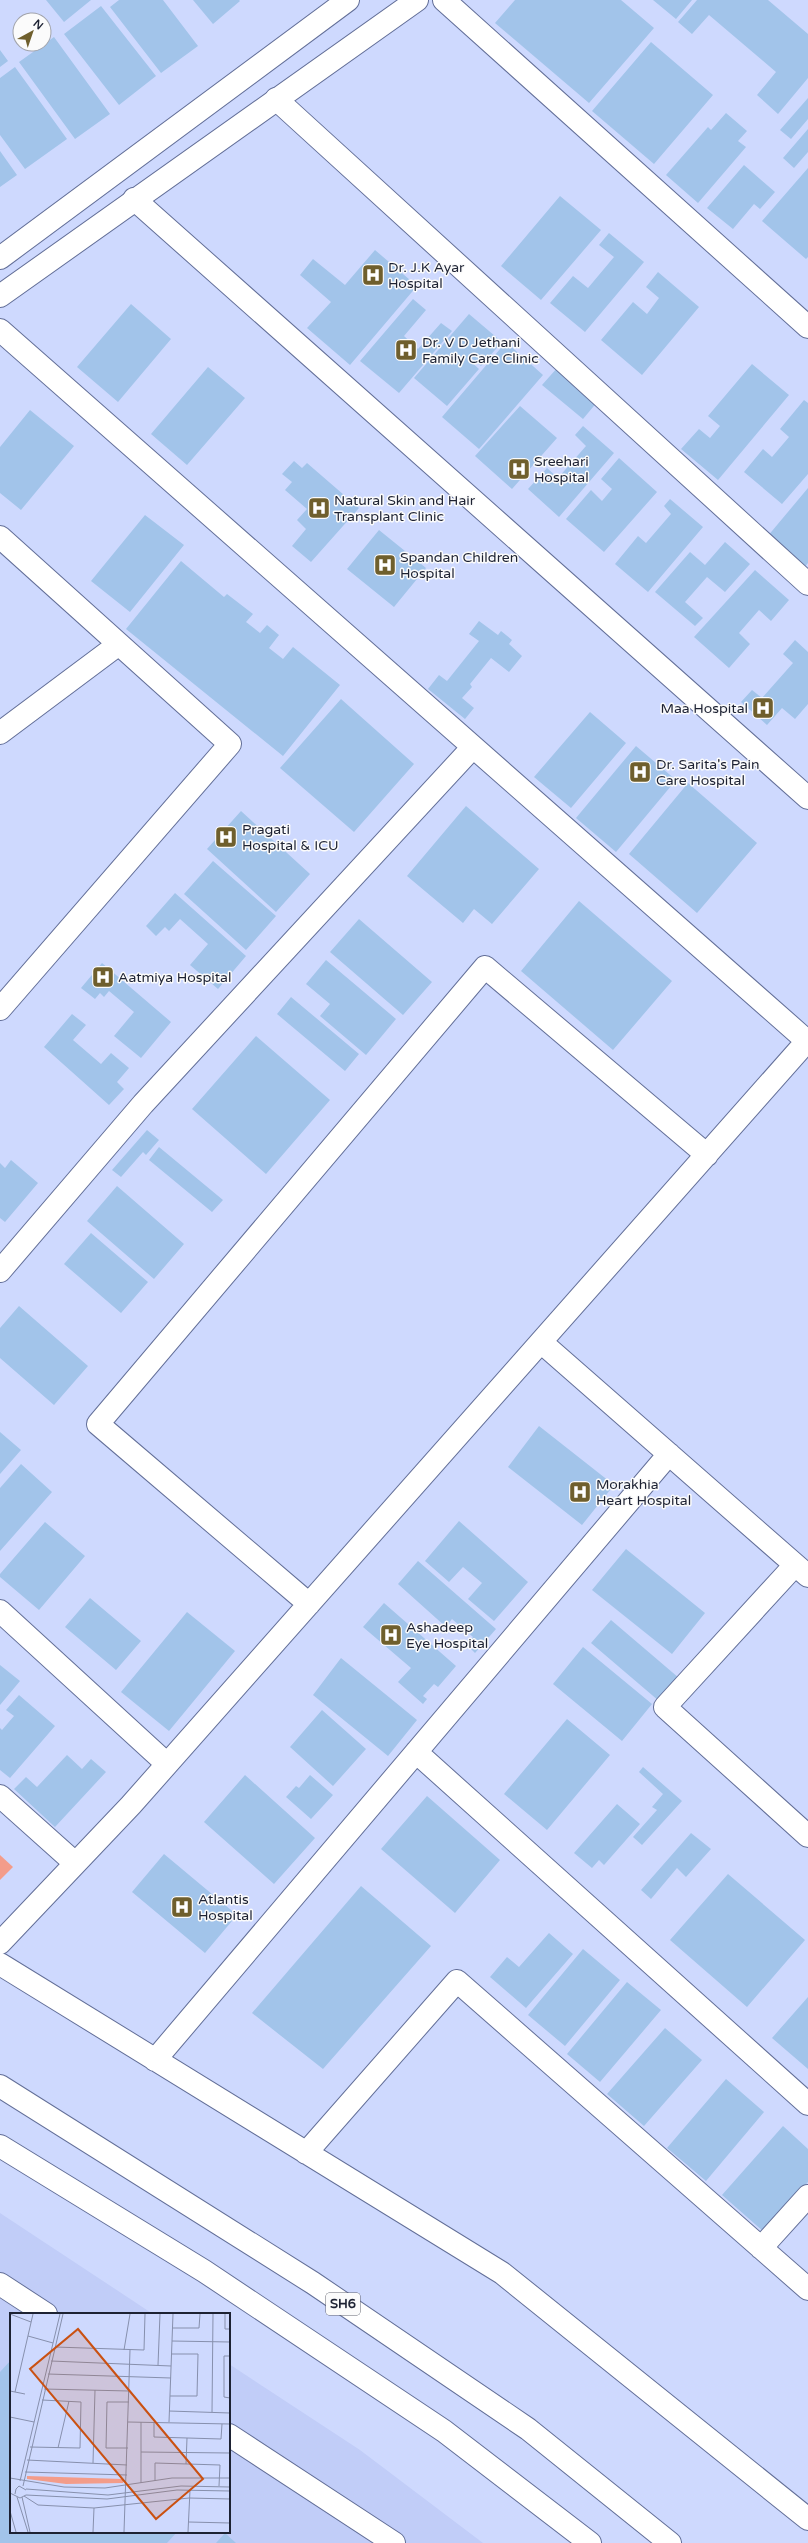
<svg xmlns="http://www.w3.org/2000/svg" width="808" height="2543" font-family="'Varela Round',sans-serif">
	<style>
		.built { fill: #c1cdf8 }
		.green { fill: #f39c8a }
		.building { fill: #a2c4ea }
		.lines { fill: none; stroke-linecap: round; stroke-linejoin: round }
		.street-casing { stroke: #636f98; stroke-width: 24 }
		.secondary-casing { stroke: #636f98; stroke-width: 24 }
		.primary-casing { stroke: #636f98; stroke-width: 24 }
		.street { stroke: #fff; stroke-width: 22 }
		.secondary { stroke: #fff; stroke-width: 22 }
		.primary { stroke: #fff; stroke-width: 22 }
		.labels { text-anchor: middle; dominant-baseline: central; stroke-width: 3; stroke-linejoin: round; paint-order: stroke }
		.shield { fill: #fbfbfb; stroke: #60636f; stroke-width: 1 }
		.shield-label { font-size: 13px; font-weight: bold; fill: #1d2233 }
		.poi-label { font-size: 14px; fill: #1d2233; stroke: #fbfbfb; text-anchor: start }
		.inset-road { fill: none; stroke: #8790ad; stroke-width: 1 }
		.view { fill: #ca5112; fill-opacity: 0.15; stroke: #ca5112; stroke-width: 2 }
		.inset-edge { fill: none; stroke: #1d2233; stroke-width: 2 }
	</style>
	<rect width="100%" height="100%" fill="#ced9fe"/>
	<!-- built -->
	<path class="built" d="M0,2213l153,101h-142v218h218v-168l131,86 123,93h-483z"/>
	<!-- green -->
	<path class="green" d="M0,1855l13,12 -13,13z"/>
	<!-- building -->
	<path class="building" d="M46,0h45l-27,22z
		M119,0h44l35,46 -37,27 -51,-66z
		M193,0h46l1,1 -27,23z
		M515,0h106l33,28 -65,75 -94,-80z
		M653,0h39l-16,19z
		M697,0h71l40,34v44l-30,36 -21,-19 19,-23 -67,-57 -17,19 -14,-12z
		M101,6l55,70 -37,29 -55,-71z
		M54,37l56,77 -35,25 -56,-77z
		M651,42l62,53 -59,69 -62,-53z
		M0,50l8,11 -8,6z
		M15,67l52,72 -42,30 -25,-34v-57z
		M808,98v21l-17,20 -11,-9z
		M726,113l21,18 -9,10 8,6 -48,56 -32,-28 42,-48 3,3z
		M808,129v23l-14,16 -11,-10z
		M0,151l17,24 -17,12z
		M744,165l31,27 -15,17 -6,-5 -21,25 -26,-21z
		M808,168v89l-2,2 -44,-38z
		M560,196l41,34 -60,70 -40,-34z
		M609,233l35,29 -59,70 -35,-29 23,-27 15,12 26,-31 -15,-12z
		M375,250l42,36 -67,79 -43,-37 24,-26 -31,-27 13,-16 32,26z
		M658,272l41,35 -57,68 -41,-35 32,-38 14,12 12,-16 -13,-11z
		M413,299l13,11 -22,26 14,13 23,-26 11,8 -53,62 -39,-32z
		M131,304l40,35 -53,63 -41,-35z
		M469,314l33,28 -21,24 -11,-9 -2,2 11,10 -32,37 -33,-28z
		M506,342l37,33 -64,74 -37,-32z
		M752,364l37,31 -71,85 -37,-31 18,-20 11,9 10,-12 -12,-10z
		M208,367l37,31 -58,67 -36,-31z
		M558,367l40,34 -15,18 -41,-34z
		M804,400l4,3v71l-26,30 -38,-32 19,-23 9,8 17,-20 -9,-8z
		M520,406l37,32 -45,51 -37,-33z
		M30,410l44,36 -53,64 -21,-17v-46z
		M583,426l31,27 -55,64 -31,-28 19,-21 11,10 28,-32 -11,-11z
		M619,458l38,34 -53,60 -38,-33 25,-29 11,11 10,-12 -11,-10z
		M294,461l8,7 5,-5 52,45 -48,54 -19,-16 14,-17 -9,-9 10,-11 -22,-19 7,-8 -10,-8z
		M808,488v75l-4,5 -37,-31z
		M670,499l33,28 -55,65 -33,-28 23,-28 8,7 25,-29 -7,-8z
		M145,515l39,30 -54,67 -39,-31z
		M379,530l47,38 -32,39 -47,-38z
		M725,542l25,22 -25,28 -18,-15 -22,25 18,16 -8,8 -40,-34 35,-40 15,13z
		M181,561l43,36 3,-3 26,20 -7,8 14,11 7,-8 12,10 -10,13 14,11 10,-12 47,38 -57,71 -157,-127z
		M755,570l34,30 -18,21 -12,-11 -20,23 11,11 -21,24 -35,-31z
		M479,621l19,14 3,-4 11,9 -3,4 13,12 -13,16 -18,-14 -21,26 2,3 -10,11 12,10 -9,11 -37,-30 11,-14 8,6 32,-40 -10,-7z
		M795,640l13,12v52l-13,15 -13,-11 -15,17 -26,-23 11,-12 10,8 31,-35 -10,-9z
		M341,699l73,65 -60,68 -74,-64z
		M590,712l36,31 -55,65 -37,-31z
		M636,746l40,34 -60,72 -40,-34z
		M688,783l69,60 -60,70 -68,-59z
		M466,806l73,63 -47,55 -18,-15 -11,14 -56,-47z
		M241,811l69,63 -34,38 -69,-63z
		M213,861l63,55 -30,34 -62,-56z
		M175,893l71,63 -28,33 -28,-24 18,-21 -28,-25 -11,12 -4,-4 -9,9 -10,-10z
		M579,901l93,80 -59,69 -92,-79z
		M359,919l73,63 -29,33 -73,-63z
		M326,960l70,59 -30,36 -46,-39 10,-12 -24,-20z
		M102,963l69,59 -30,36 -27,-22 20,-24 -25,-21 -5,6 -4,-4 -5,6 -14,-11z
		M291,997l68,57 -14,17 -68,-57z
		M72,1014l14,11 -13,15 28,24 10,-11 18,15 -12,14 7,7 -15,16 -65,-58z
		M256,1036l74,64 -64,74 -74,-65z
		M147,1130l12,10 -13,15 -3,-3 -22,25 -9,-7z
		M159,1147l64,53 -11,12 -63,-52z
		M11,1160l27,23 -33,39 -5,-4v-55l5,5z
		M117,1186l67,58 -30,35 -67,-58z
		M91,1233l57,49 -27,31 -57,-49z
		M19,1306l69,60 -34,39 -54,-47v-30z
		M539,1426l75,59 -32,40 -74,-58z
		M0,1432l21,18 -21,24z
		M21,1464l31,28 -52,59v-63z
		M459,1521l69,61 -34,39 -26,-22 14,-16 -19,-16 -14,15 -24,-21z
		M45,1522l40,34 -46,54 -39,-33v-3z
		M626,1549l79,64 -33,41 -80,-64z
		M418,1561l78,68 -21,24 -8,-8 6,-8 -21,-18 -6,8 -48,-43z
		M90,1598l51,43 -25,29 -51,-43z
		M384,1603l72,63 -18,21 -4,-3 -11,12 4,3 -4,5 -25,-22 13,-14 -48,-41z
		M187,1612l48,39 -66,80 -48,-39z
		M611,1620l68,58 -20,23 -68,-58z
		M583,1647l69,57 -30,37 -69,-57z
		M341,1658l76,62 -29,36 -75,-61z
		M0,1665l20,16 -20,24z
		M19,1695l36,31 -45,52 -10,-8v-42l2,2 12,-14 -8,-6z
		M322,1710l44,39 -33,37 -43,-39z
		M567,1719l43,36 -63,75 -43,-36z
		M67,1755l15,14 9,-10 15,13 -51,55 -41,-38 12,-12 11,10z
		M643,1767l39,34 -40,44 -9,-8 24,-27 -5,-3 11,-13 -24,-22z
		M245,1775l70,63 -41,46 -70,-62z
		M310,1775l23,20 -22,24 -25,-22 10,-11 3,2z
		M427,1796l73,64 -45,53 -74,-64z
		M617,1804l23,20 -36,41 -5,-5 -7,8 -18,-15z
		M691,1833l20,16 -25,28 -9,-9 -26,31 -10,-9z
		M164,1854l73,61 -32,38 -73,-61z
		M728,1874l77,66 -58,67 -77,-67z
		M361,1886l70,60 -108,123 -71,-56z
		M549,1933l24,21 -47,54 -36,-31 17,-20 12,10z
		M583,1949l37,31 -55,66 -37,-31z
		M627,1982l34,28 -61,72 -33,-28z
		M808,1997v72l-36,-31z
		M665,2028l37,32 -58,66 -37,-32z
		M726,2079l38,33 -58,69 -39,-33z
		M783,2126l25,23v33l-44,50 -42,-37z
		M11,2360v172h166l-10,11h-167v-171z
		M225,2533l11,10h-20z"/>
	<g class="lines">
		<!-- street casing -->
		<g class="street-casing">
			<path id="street" d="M444,0l364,327
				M276,99l532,485
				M134,199l674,599
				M0,330l807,711
				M0,537l230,207 -230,265
				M0,733l119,-89
				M0,1271l143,-167 330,-357
				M541,1342l267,234
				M795,1565l-130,142 143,129
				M309,1604l-211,-180 387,-457 222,188
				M0,1611l167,153
				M416,1752l392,352
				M0,1796l75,67
				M0,1943l131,-138 677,-765
				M0,1964l502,309 306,246
				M155,2060l514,-606
				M306,2153l151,-172 351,308
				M761,2248l47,-52
				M0,2284l46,30
				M229,2435l165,108"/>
		</g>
		<!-- secondary casing -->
		<g class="secondary-casing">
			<path id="secondary" d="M0,258l348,-258
				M0,296l417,-296"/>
		</g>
		<!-- primary casing -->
		<g class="primary-casing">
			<path id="primary" d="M0,2086l313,197 215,146 142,114
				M0,2146l204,125 240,160 146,112"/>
		</g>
		<!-- street -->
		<use href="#street" class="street"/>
		<!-- secondary -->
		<use href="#secondary" class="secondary"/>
		<!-- primary -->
		<use href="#primary" class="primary"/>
	</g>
	<!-- icons -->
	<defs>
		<g id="hospital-square" transform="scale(1.15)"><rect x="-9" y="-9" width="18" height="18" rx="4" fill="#6f5f2d" stroke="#fbfbfb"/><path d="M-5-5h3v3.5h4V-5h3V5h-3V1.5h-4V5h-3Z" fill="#fff"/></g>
	</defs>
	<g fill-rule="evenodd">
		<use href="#hospital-square" x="373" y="275"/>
		<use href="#hospital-square" x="406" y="350"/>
		<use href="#hospital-square" x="519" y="469"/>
		<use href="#hospital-square" x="319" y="508"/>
		<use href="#hospital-square" x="385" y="565"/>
		<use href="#hospital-square" x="763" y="708"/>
		<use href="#hospital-square" x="640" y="772"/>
		<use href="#hospital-square" x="226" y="837"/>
		<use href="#hospital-square" x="103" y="977"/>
		<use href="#hospital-square" x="580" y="1492"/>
		<use href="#hospital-square" x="391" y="1635"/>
		<use href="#hospital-square" x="182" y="1907"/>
	</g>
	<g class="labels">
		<!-- shield labels -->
		<rect class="shield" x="326" y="2293" width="34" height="22" rx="3"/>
		<g class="shield-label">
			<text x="343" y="2304">SH6</text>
		</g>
		<!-- poi labels -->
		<g class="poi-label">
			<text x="388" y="267">Dr. J.K Ayar<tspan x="388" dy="16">Hospital</tspan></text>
			<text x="422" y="342">Dr. V D Jethani<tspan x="422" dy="16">Family Care Clinic</tspan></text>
			<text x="534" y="461">Sreehari<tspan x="534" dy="16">Hospital</tspan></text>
			<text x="334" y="500">Natural Skin and Hair<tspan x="334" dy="16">Transplant Clinic</tspan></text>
			<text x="400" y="557">Spandan Children<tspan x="400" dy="16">Hospital</tspan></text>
			<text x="748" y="708" text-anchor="end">Maa Hospital</text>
			<text x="656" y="764">Dr. Sarita's Pain<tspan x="656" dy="16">Care Hospital</tspan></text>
			<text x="242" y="829">Pragati<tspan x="242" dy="16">Hospital &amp; ICU</tspan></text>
			<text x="118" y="977">Aatmiya Hospital</text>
			<text x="596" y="1484">Morakhia<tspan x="596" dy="16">Heart Hospital</tspan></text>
			<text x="406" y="1627">Ashadeep<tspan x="406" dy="16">Eye Hospital</tspan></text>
			<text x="198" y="1899">Atlantis<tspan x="198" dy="16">Hospital</tspan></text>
		</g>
	</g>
	<!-- overview -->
	<g transform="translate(10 2313)">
		<rect width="220" height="220" fill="#ced9fe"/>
		<path d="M17,163l96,3v4l-57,1 -39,-5z" fill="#f39c8a"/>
		<path class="inset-road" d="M0,1l21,8M215,1v15h5M162,15h27l1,-14M18,23l25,7M162,28l58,1M45,34l89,3 1,-36M114,37l6,-36M220,43h-6v41l6,1M41,48l120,5M148,52l2,-51M38,61l123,4M34,76l85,2M0,78l15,3M5,79l18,-78M160,83h27l1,-42h-27M159,98l61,2M202,99l1,-98M0,104l24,5M118,109l102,2M144,109v15l67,2 1,-15M159,109l4,-108M20,134l50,1 1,-46 -39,-2M48,135l11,-47M118,135h-22l1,-46h22M131,139l89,1M17,147l100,5M83,150l2,-73M176,151l1,-26M15,159l102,3M0,165l54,9 41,1 67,-10h58M10,168l40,-167M145,168v-18l65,2 -1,21M131,170v-61M13,173l40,-172M16,176l82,6 73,-9 49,1M0,180l10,5 6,-3M5,181l1,-5 3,-3 7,4M16,182l81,4 70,-9 53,1M14,183l14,9 56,3 95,-10 41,1M7,184l11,35M12,184l8,35M0,198l6,21M179,209l41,1M83,219l1,-24M114,219l6,-182M178,219l2,-42"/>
		<path class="view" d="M68,16l125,150 -47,40 -126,-150z"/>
		<rect width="220" height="220" class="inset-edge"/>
	</g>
	<!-- north arrow -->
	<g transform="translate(32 32) rotate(40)"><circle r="19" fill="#fbfbfb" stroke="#a2a4ab"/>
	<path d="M0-3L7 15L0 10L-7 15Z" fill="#6f5f2d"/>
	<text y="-6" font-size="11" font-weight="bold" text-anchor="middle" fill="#1d2233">N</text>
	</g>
</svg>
